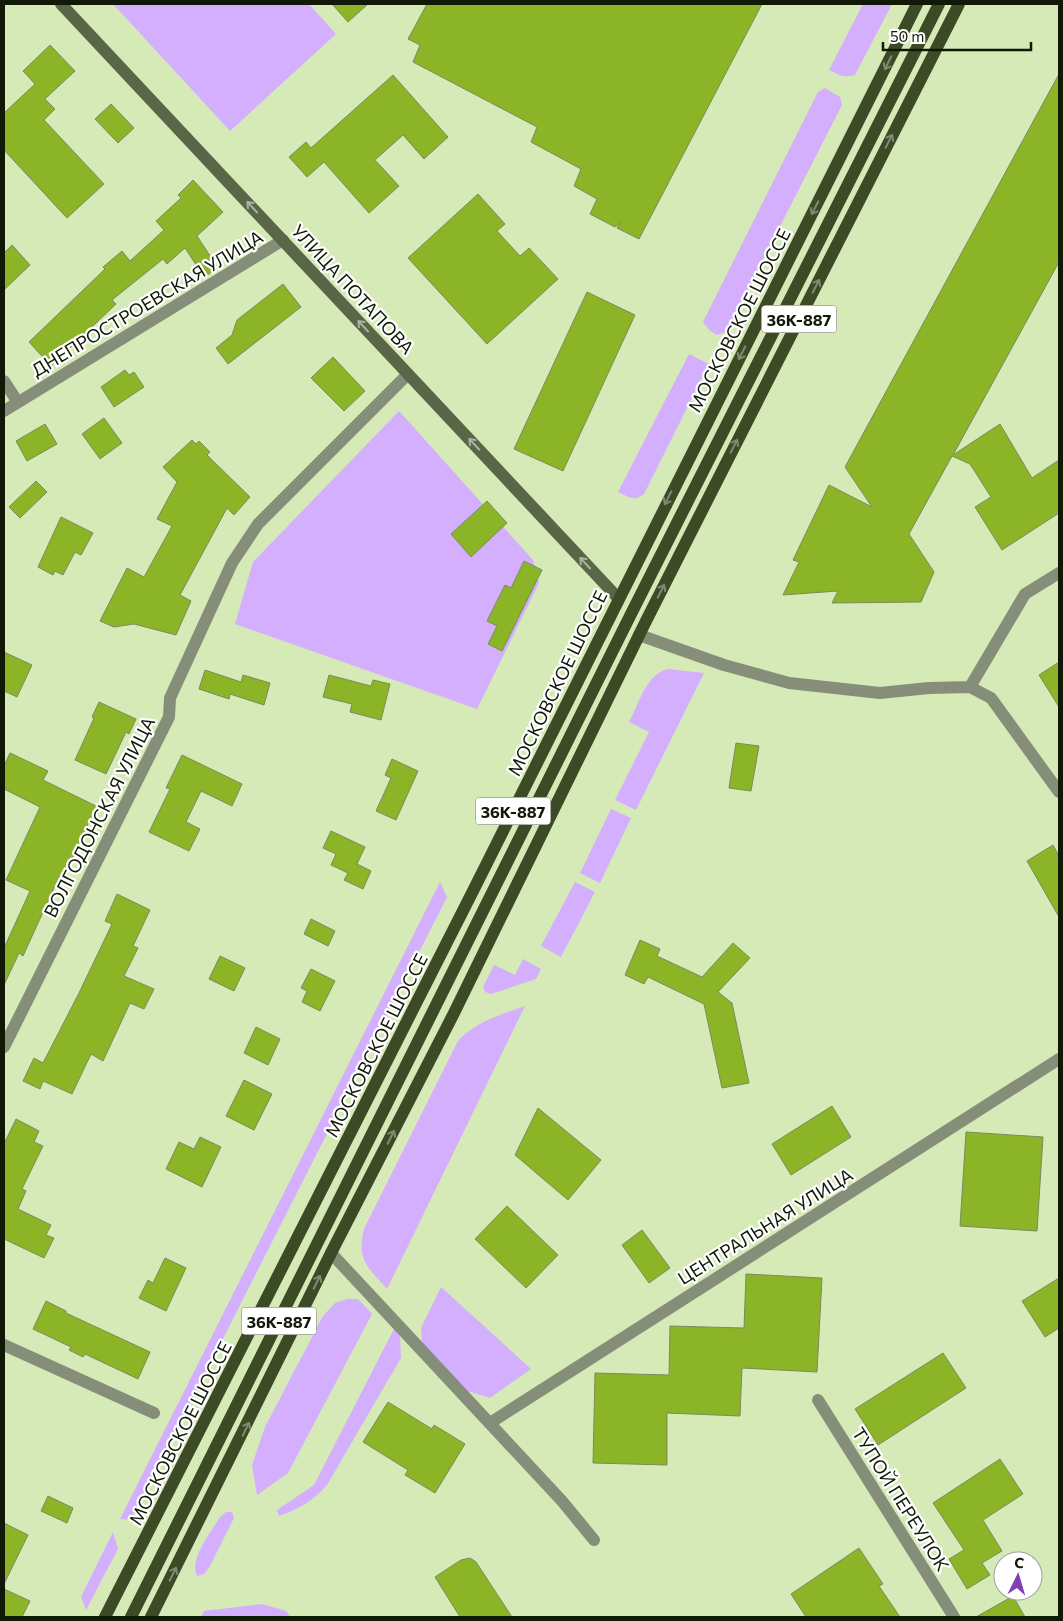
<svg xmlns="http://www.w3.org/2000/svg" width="1063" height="1621" font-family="Commissioner,sans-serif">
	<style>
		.green { fill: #d3affe }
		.building { fill: #8bb427; stroke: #7a8b5d }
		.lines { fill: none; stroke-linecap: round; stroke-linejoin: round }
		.street { stroke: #858e79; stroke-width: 12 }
		.secondary { stroke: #5a6648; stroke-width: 12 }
		.primary { stroke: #3d4a26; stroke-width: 12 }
		.oneway { stroke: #818972 }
		.oneway2 { stroke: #acb2a4 }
		.labels { text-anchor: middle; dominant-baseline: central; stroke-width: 4.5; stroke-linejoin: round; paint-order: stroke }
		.shield { fill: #fff; stroke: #585d51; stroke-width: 1 }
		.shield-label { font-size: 16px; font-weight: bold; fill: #111806 }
		.street-label { font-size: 18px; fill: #111806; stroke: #fff }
	</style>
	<rect width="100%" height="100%" fill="#d6eab8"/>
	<!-- green -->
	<path class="green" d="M113,4h196l27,30 -106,97z
		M863,4h29l-37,71c-11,3 -16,0 -26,-5z
		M825,88l15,9 2,8 -116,227 -9,3 -8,-5 -6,-8 115,-230z
		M689,354l20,10 -65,130c-10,8 -15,3 -26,-2z
		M399,411l134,149 6,23 -62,126 -242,-85 18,-62z
		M668,669l36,4 -68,137 -21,-10 34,-68 -20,-10c10,-18 17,-48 39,-53z
		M611,809l20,9 -31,65 -20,-10z
		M440,882l7,15 -316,623 -11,-1z
		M575,882l20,10 -34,65 -20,-11z
		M523,959l18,10 -5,10 -45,15 -6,-2 -2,-5 11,-22 21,10z
		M525,1006l-138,283c-19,-21 -31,-30 -23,-60l94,-188c18,-20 43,-26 67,-35z
		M441,1287l90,82 -41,29 -23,-7 -45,-48 -1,-15z
		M347,1299h11l14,15 -84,159 -31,22 -5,-30 13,-38 58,-111 12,-13z
		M395,1327l5,7 1,24 -74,127c-14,16 -28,24 -48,31l-2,-6 37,-25z
		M226,1512h6l2,6 -25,50 -5,6 -7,2c-8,-17 14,-44 23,-59z
		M113,1532l5,17 -32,61 -5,-13z
		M262,1604l24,7 5,6h-90l3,-6z"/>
	<!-- building -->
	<path class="building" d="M332,4h36l-20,18z
		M427,4h335l-123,235 -22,-11 3,-5 -5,4 -25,-13 7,-15 -23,-13 7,-17 -50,-27 6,-15 -124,-65 7,-17 -12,-6z
		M50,45l25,26 -30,28 10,10 -11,11 60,64 -37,34 -63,-68v-37l31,-29 -12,-13z
		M1059,74v188l-106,193 47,-31 32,54 27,-18v53l-57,37 -27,-43 16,-10 -21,-33 -18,-8 -43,78 25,38 -13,30 -89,1 6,-12 -55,4 16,-33 -6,-2 36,-75 43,22 -27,-40z
		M393,75l55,62 -24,22 -21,-24 -28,25 24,26 -30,27 -45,-51 -17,15 -18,-20 17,-15 5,6z
		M111,104l23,24 -16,15 -23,-24z
		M193,180l30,32 -26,24 21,32 -14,9 -19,-29 -18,16 -4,-5 -51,41 4,4 -65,62 -22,-24 76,-73 -2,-2 19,-16 8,10 34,-31 -8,-9 25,-23 -3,-3z
		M478,194l27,30 -8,7 23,25 9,-8 29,31 -71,65 -79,-86z
		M12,245l18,20 -26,25v-37z
		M283,284l18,23 -73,57 -12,-16 16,-13 5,-15z
		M587,292l48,23 -72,156 -49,-22z
		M333,357l32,34 -21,20 -33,-33z
		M125,370l4,5 5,-3 10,15 -30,20 -13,-20z
		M104,418l18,25 -22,16 -18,-25z
		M45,424l12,20 -30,17 -11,-20z
		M192,440l4,4 3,-3 11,11 -3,3 43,42 -16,18 -7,-7 -47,87 11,6 -15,34 -42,-11 -20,3 -14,-6 27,-53 17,9 28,-51 -15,-7 20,-37 -14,-15z
		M36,481l11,11 -27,26 -11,-11z
		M487,501l20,22 -36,34 -20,-23z
		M61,517l32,16 -12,22 -6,-3 -12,23 -8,-4 -2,4 -15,-8z
		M524,561l18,9 -40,81 -14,-7 9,-18 -10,-5 18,-36 6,3z
		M4,652l28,13 -15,32 -13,-6z
		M1059,662v45l-20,-32z
		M205,670l36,12 2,-7 27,8 -6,22 -34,-11 -1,5 -30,-10z
		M329,675l42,11 2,-6 17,4 -9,36 -31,-8 2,-8 -29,-7z
		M99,702l37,17 -7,15 -3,-2 -20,42 -31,-14 19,-42 -2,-1z
		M736,743l23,3 -8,45 -22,-3z
		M10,753l38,18 -5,9 53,26 -33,73 -4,-2 -36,79 -4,-3 -15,32v-37l26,-57 -24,-11 34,-73 -36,-18v-23z
		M182,755l60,29 -10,22 -31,-15 -15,31 14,7 -11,22 -40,-19 21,-43 -4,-1z
		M392,759l26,12 -22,49 -20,-9 15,-33 -6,-3z
		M331,831l34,16 -8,17 14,7 -8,18 -19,-9 4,-7 -17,-8 5,-11 -13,-6z
		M1053,845l6,11v61l-32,-56z
		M117,894l33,16 -17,36 5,2 -14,28 30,13 -10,20 -14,-6 -27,58 -12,-7 -19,40 -29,-13 -3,8 -17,-8 11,-23 9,5 36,-70 33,-69 -7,-3z
		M311,919l24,12 -7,15 -24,-12z
		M640,940l20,9 -3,7 45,21 31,-34 17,15 -32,34 14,11 17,80 -27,5 -18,-84 -56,-27 -4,7 -19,-9z
		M220,956l25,12 -11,23 -25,-12z
		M311,969l24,12 -15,30 -18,-9 5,-11 -6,-3z
		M256,1027l24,12 -12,26 -24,-12z
		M244,1080l28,14 -18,36 -28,-14z
		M832,1106l19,31 -60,38 -19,-31z
		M538,1108l63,52 -33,40 -53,-45z
		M16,1119l23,12 -5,11 9,4 -21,43 4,2 -8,18 33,16 -5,10 8,3 -10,20 -40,-19v-95z
		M966,1132l77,5 -6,94 -77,-5z
		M200,1137l21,10 -19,40 -36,-18 13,-27 15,7z
		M507,1206l51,49 -32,33 -51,-49z
		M642,1230l28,38 -21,15 -27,-38z
		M165,1258l21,10 -20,43 -27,-13 9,-18 5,3z
		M746,1274l76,4 -5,94 -75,-4 -2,48 -73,-3v52l-74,-2 2,-90 74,2 1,-49 74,2z
		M1059,1278v50l-14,9 -23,-36z
		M46,1301l20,10v2l84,39 -12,27 -53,-25 -2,3 -14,-7 2,-3 -38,-18z
		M943,1353l23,35 -88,57 -23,-36z
		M388,1402l44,27 2,-4 31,19 -30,49 -30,-18 3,-5 -45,-28z
		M1000,1459l23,35 -40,26 19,31 -20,12 8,12 -23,14 -18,-30 15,-9 -31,-47z
		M48,1496l25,12 -6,15 -26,-12z
		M4,1523l24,12 -24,49z
		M859,1548l24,36 -4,2 21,31h-94l-15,-23z
		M470,1558l6,4 36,55h-52l-25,-40 26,-17z
		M4,1589l26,12 -8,16h-18z
		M1013,1596l12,21h-49z"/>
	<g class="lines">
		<!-- street -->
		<path class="street" d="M4,381l13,20
			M4,411l279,-171
			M639,635l85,30 65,18 91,10 49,-5 41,-1 21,11 68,94
			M970,687l55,-93 34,-21
			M4,1047l165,-330 1,-19 62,-135 26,-39 150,-150
			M331,1253l231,248 32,39
			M4,1345l150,68
			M818,1400l136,217
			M490,1423l569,-364"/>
		<!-- secondary -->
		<path class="secondary" d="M61,4l557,594"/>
		<!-- primary -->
		<path class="primary" d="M105,1617l370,-730 442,-883
			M131,1617l501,-1005 307,-608
			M151,1617l180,-364 123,-240 192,-392 313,-617"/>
	</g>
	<!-- one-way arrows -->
	<defs><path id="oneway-shaft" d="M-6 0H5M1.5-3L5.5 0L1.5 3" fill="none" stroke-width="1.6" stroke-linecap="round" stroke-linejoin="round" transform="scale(1.25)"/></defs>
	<g class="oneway">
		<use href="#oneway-shaft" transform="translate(888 63) rotate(116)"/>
		<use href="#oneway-shaft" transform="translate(889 141) rotate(-63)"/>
		<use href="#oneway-shaft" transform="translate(815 208) rotate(117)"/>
		<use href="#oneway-shaft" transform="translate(816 286) rotate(-63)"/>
		<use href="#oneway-shaft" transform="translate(742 353) rotate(117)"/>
		<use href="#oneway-shaft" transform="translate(734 446) rotate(-63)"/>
		<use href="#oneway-shaft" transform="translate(668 498) rotate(117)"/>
		<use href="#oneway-shaft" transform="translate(661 591) rotate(-63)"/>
		<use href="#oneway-shaft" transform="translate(391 1137) rotate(-63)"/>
		<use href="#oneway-shaft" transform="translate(317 1282) rotate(-64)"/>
		<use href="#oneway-shaft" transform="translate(246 1429) rotate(-64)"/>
		<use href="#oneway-shaft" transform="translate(173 1574) rotate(-63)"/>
	</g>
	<g class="oneway2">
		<use href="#oneway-shaft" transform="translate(252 207) rotate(-133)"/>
		<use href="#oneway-shaft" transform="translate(363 326) rotate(-133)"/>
		<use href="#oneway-shaft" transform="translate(474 444) rotate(-133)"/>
		<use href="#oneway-shaft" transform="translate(585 563) rotate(-133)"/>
	</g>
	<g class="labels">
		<!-- shield labels -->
		<g class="shield">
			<rect x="761.5" y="305.5" width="75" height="27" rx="4"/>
			<rect x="475.5" y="797.5" width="75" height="27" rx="4"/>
			<rect x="241.5" y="1307.5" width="75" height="27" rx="4"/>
		</g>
		<g class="shield-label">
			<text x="799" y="319">36К-887</text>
			<text x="513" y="811">36К-887</text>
			<text x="279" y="1321">36К-887</text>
		</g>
		<!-- street labels -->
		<g class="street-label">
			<text transform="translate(353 289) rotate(47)">УЛИЦА ПОТАПОВА</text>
			<text transform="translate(147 303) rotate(-31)">ДНЕПРОСТРОЕВСКАЯ УЛИЦА</text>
			<text transform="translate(739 320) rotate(-63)">МОСКОВСКОЕ ШОССЕ</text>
			<text transform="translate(557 683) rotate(-64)">МОСКОВСКОЕ ШОССЕ</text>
			<text transform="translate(99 817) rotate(-63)">ВОЛГОДОНСКАЯ УЛИЦА</text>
			<text transform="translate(376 1045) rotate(-63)">МОСКОВСКОЕ ШОССЕ</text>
			<text transform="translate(765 1226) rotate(-32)">ЦЕНТРАЛЬНАЯ УЛИЦА</text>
			<text transform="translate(180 1433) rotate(-63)">МОСКОВСКОЕ ШОССЕ</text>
			<text transform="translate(901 1499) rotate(58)">ТУПОЙ ПЕРЕУЛОК</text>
		</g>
	</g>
	<!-- border -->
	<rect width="1063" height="1621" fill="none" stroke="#111806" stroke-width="10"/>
	<!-- north arrow -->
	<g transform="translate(1018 1576) rotate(5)"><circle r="24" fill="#ffffff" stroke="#a0a39b"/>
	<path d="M0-4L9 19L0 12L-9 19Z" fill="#7f40b6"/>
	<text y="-8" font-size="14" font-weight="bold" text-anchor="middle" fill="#111806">С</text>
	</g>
	<!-- scale -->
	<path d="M883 42v8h148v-8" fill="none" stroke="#111806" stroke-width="2.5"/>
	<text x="890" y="42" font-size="15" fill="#111806" stroke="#ffffff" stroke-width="4" paint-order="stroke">50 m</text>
</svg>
